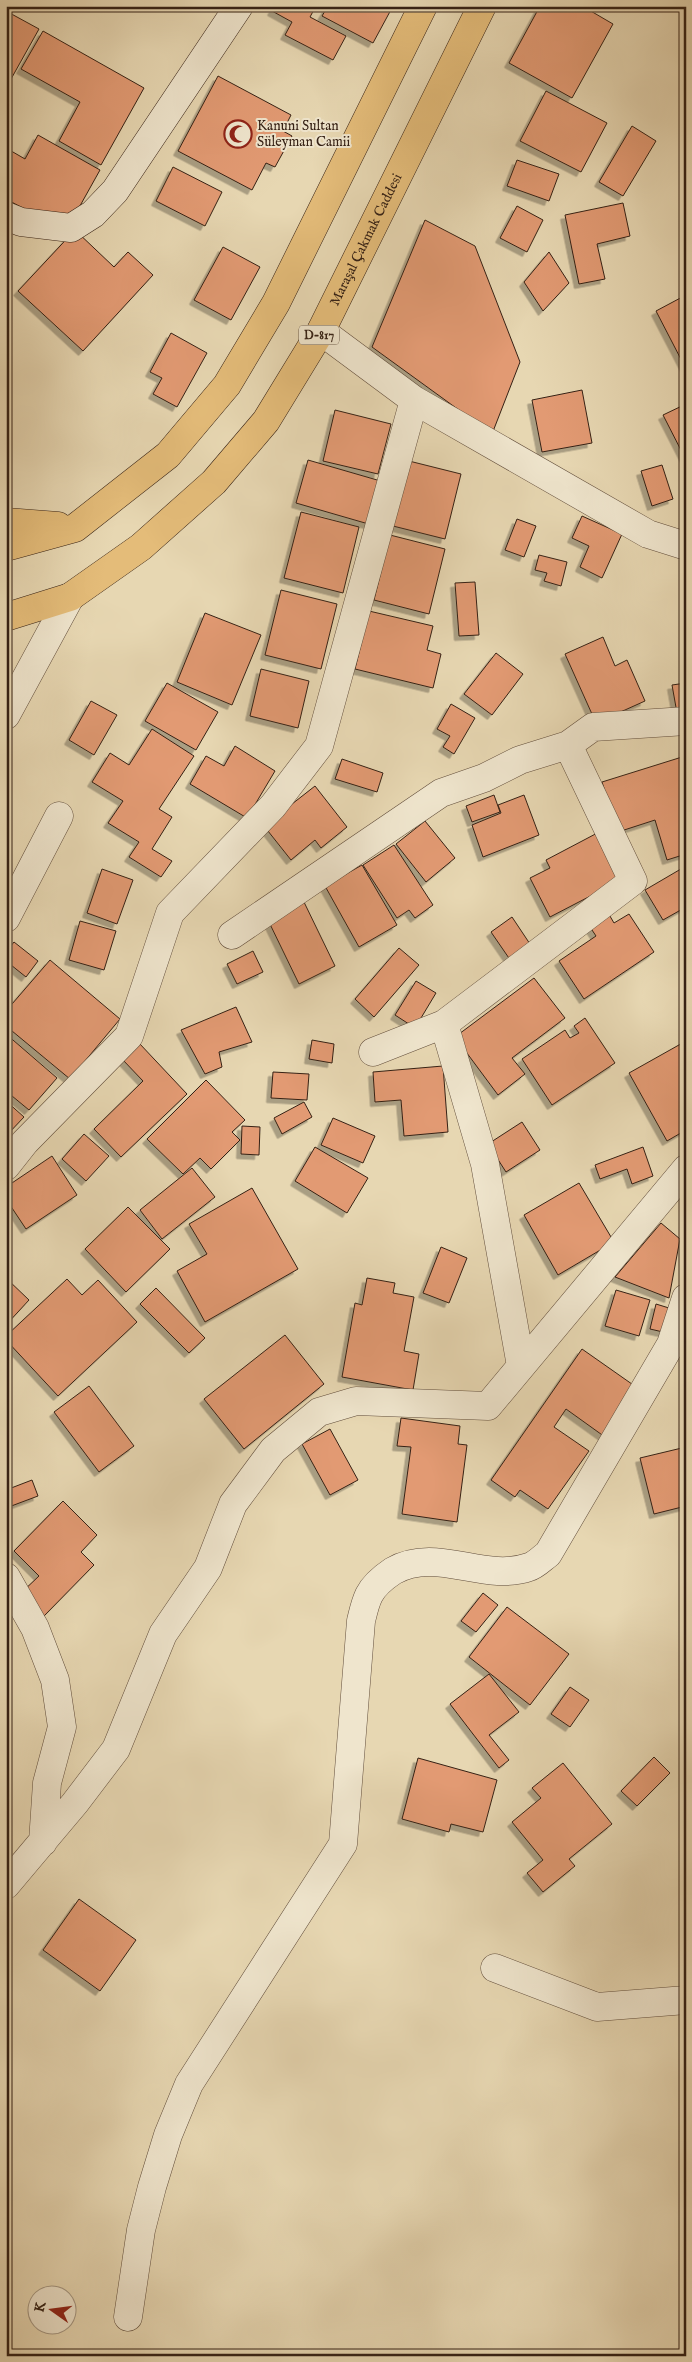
<svg xmlns="http://www.w3.org/2000/svg" width="692" height="2362" font-family="'IM FELL English',serif">
	<style>
		.building { fill: #e29a73; stroke: #352115; filter: url(#shadow) }
		.lines { fill: none; stroke-linecap: round; stroke-linejoin: round }
		.minor-casing { stroke: #624e3c; stroke-width: 29 }
		.secondary-casing { stroke: #352115; stroke-width: 29 }
		.trunk-casing { stroke: #352115; stroke-width: 29 }
		.minor { stroke: #efe5cd; stroke-width: 28 }
		.secondary { stroke: #efe5cd; stroke-width: 28 }
		.trunk { stroke: #e4bc79; stroke-width: 28 }
		.labels { text-anchor: middle; dominant-baseline: central; stroke-width: 4; stroke-linejoin: round; paint-order: stroke }
		.shield { fill: #efe5cd; stroke: #6d5c4c; stroke-width: 1 }
		.shield-label { font-size: 12px; font-weight: bold; fill: #352115 }
		.poi-label { font-size: 14px; fill: #352115; stroke: #efe5cd; text-anchor: start }
		.street-label { font-size: 14px; fill: #352115; stroke: #efe5cd }
	</style>
	<defs>
		<filter id="shadow"><feDropShadow dx="-4.5" dy="4.5" stdDeviation="0" flood-color="#0004"/></filter>
	</defs>
	<rect width="100%" height="100%" fill="#e7d7b2"/>
	<filter id="stains"><feTurbulence type="fractalNoise" baseFrequency=".004" numOctaves="4"/><feColorMatrix values="0 0 0 0 .2 0 0 0 0 .09 0 0 0 0 .02 0 0 0 .5 -.17"/></filter>
	<radialGradient id="worn" r=".72"><stop offset=".6" stop-color="#630" stop-opacity="0"/><stop offset="1" stop-color="#630" stop-opacity=".3"/></radialGradient>
	<!-- building -->
	<path class="building" d="M275,6h41l-6,11 36,19 -13,24 -48,-25 7,-13 -20,-11z
		M328,6h65l-20,37 -51,-27z
		M540,6h51l-2,4 24,14 -41,74 -63,-35z
		M6,11l33,18 -33,59z
		M43,31l101,57 -43,77 -42,-24 21,-39 -59,-33z
		M218,76l73,39 -8,16 9,5 -17,31 -9,-4 -14,27 -74,-39z
		M546,91l61,32 -26,49 -61,-31z
		M632,126l24,15 -33,55 -24,-14z
		M38,135l62,35 -24,43 -31,7 -39,-21v-51l19,11z
		M517,160l42,14 -10,27 -42,-15z
		M173,167l49,25 -17,34 -49,-25z
		M623,203l7,33 -33,8 8,35 -26,5 -14,-69z
		M517,206l26,14 -16,32 -27,-14z
		M425,220l50,26 45,116 -28,72 -120,-87z
		M75,230l39,37 14,-15 25,23 -70,76 -65,-60z
		M223,247l37,20 -29,53 -37,-20z
		M549,252l20,31 -26,28 -19,-29z
		M686,295v74l-30,-58z
		M171,333l36,20 -30,54 -24,-13 9,-16 -12,-6z
		M582,390l10,53 -50,9 -10,-52z
		M686,404v56l-23,-45z
		M335,410l56,14 -13,50 -55,-13z
		M308,460l76,22 -12,43 -76,-22z
		M405,460l56,14 -16,65 -56,-14z
		M662,465l11,34 -21,7 -11,-35z
		M301,512l58,15 -16,66 -59,-15z
		M582,516l40,18 -20,44 -22,-11 9,-21 -17,-8z
		M517,519l19,7 -12,31 -19,-7z
		M390,535l55,14 -16,65 -55,-14z
		M539,555l28,7 -6,24 -17,-5 3,-8 -12,-3z
		M475,582l4,53 -20,1 -4,-53z
		M281,590l56,14 -16,65 -56,-14z
		M369,611l64,15 -6,24 14,4 -8,34 -78,-19z
		M205,613l56,22 -29,70 -55,-23z
		M603,637l12,29 12,-6 18,41 -49,22 -31,-69z
		M496,653l27,21 -31,41 -28,-21z
		M261,669l48,12 -11,47 -48,-12z
		M167,683l51,29 -22,38 -51,-29z
		M686,683v28l-9,2 -5,-28z
		M91,701l26,14 -23,40 -25,-15z
		M451,704l24,14 -21,36 -11,-7 7,-11 -13,-7z
		M152,729l42,27 -35,53 13,8 -20,32 20,12 -11,16 -32,-20 10,-15 -31,-19 15,-22 -31,-19 18,-29 19,12z
		M235,746l40,25 -28,47 -57,-34 16,-28 18,10z
		M682,757l4,12v85l-19,6 -12,-40 -37,12 -16,-50z
		M342,759l41,14 -6,19 -42,-13z
		M315,786l32,41 -26,21 -6,-8 -24,20 -27,-34z
		M494,795l6,17 -28,10 -6,-16z
		M524,795l15,40 -56,22 -11,-32 29,-12 -3,-8z
		M425,821l30,37 -29,24 -30,-38z
		M603,830l24,47 -77,40 -20,-39 20,-10 -4,-8z
		M394,845l39,60 -18,13 -6,-8 -12,8 -34,-53z
		M362,865l35,60 -38,22 -34,-61z
		M686,866v41l-23,13 -18,-30z
		M102,869l31,11 -16,44 -30,-11z
		M303,900l32,66 -36,18 -32,-66z
		M607,911l7,12 15,-9 25,38 -70,47 -25,-38 37,-25 -8,-12z
		M512,917l22,33 -21,14 -22,-32z
		M80,921l36,10 -12,39 -35,-10z
		M14,942l24,19 -12,16 -20,-16v-9z
		M399,948l20,17 -45,52 -19,-18z
		M253,951l10,21 -26,12 -10,-20z
		M50,960l70,59 -50,60 -64,-53v-15z
		M534,978l31,40 -53,40 13,16 -27,21 -43,-58z
		M416,981l20,12 -21,35 -20,-13z
		M236,1007l16,35 -33,10 3,15 -17,7 -24,-44z
		M585,1018l30,45 -63,42 -30,-46 43,-29 5,8 9,-5 -5,-7z
		M6,1034l51,44 -28,32 -23,-19z
		M312,1040l22,4 -2,19 -23,-4z
		M686,1041v89l-19,11 -38,-68z
		M139,1043l48,51 -66,63 -27,-28 49,-48 -21,-22z
		M443,1066l5,66 -44,4 -3,-36 -26,2 -2,-30z
		M273,1072l36,2 -2,26 -36,-2z
		M206,1080l39,40 -13,12 8,8 -29,29 -11,-11 -17,16 -36,-35z
		M6,1101l18,16 -18,19z
		M304,1102l8,15 -30,17 -8,-16z
		M333,1118l42,18 -12,27 -42,-18z
		M522,1122l18,28 -34,22 -18,-28z
		M242,1126l18,1 -1,28 -18,-1z
		M84,1134l25,22 -23,25 -24,-22z
		M315,1147l53,31 -21,35 -52,-32z
		M643,1147l10,29 -21,8 -5,-15 -27,10 -5,-14z
		M52,1156l25,39 -51,34 -20,-30v-12z
		M192,1168l23,29 -53,42 -22,-29z
		M579,1183l35,59 -56,33 -34,-60z
		M252,1188l46,81 -93,53 -28,-51 30,-17 -18,-30z
		M128,1207l42,42 -44,43 -41,-43z
		M661,1223l19,16 -11,59 -54,-21z
		M441,1247l26,11 -18,45 -26,-10z
		M6,1278l23,22 -23,25z
		M367,1278l28,5 -2,10 21,4 -10,54 15,3 -6,36 -71,-13 13,-74 7,2z
		M67,1279l15,16 16,-15 39,42 -79,74 -52,-56v-4z
		M156,1288l49,50 -16,15 -49,-49z
		M616,1290l34,10 -11,36 -34,-10z
		M656,1304l13,4 -6,24 -13,-3z
		M285,1335l39,49 -80,65 -40,-50z
		M582,1349l57,40 -34,48 -39,-28 -12,18 35,24 -41,58 -28,-19 -5,7 -24,-17z
		M89,1386l45,60 -35,26 -45,-60z
		M401,1418l59,8 -2,18 9,1 -10,77 -55,-8 9,-67 -14,-1z
		M330,1429l28,51 -28,15 -28,-51z
		M686,1447v59l-32,8 -14,-56z
		M32,1480l6,16 -32,12v-18z
		M63,1501l34,34 -16,17 13,13 -50,51 -23,-23 18,-17 -25,-25z
		M483,1593l15,12 -22,27 -15,-11z
		M507,1607l62,47 -39,51 -61,-48z
		M489,1674l30,38 -30,23 20,25 -10,8 -49,-64z
		M570,1687l19,13 -19,27 -19,-13z
		M654,1757l16,16 -33,33 -16,-15z
		M418,1758l79,22 -14,52 -32,-8 -2,8 -47,-13z
		M563,1763l49,61 -43,35 6,7 -32,26 -16,-19 16,-13 -31,-38 29,-24 -9,-10z
		M6,1776l4,1 -4,14z
		M79,1899l57,41 -36,51 -57,-41z"/>
	<g class="lines">
		<!-- minor casing -->
		<g class="minor-casing">
			<path id="minor" d="M321,331l93,69 234,134 38,12
				M6,715l64,-118
				M6,918l53,-102
				M232,935l209,-142 43,-15 36,-18 48,-15 25,-18 93,-6
				M444,1024l41,140 36,202
				M373,1052l71,-28 189,-143 -65,-136
				M6,1166l19,-24 104,-106 41,-123 103,-107 46,-60 95,-346
				M6,1577l29,51 20,52 7,47 -15,56 -4,59
				M6,1885l69,-82 41,-54 47,-115 45,-66 25,-64 40,-54 46,-38 37,-11 132,5 198,-237
				M495,1968l102,39 89,-7
				M128,2317l13,-87 11,-43 16,-52 21,-51 154,-240 18,-223c2,-8 4,-18 8,-26 5,-10 15,-18 24,-24 44,-25 91,12 136,-4 7,-2 13,-9 19,-13l123,-210 15,-46"/>
		</g>
		<!-- secondary casing -->
		<g class="secondary-casing">
			<path id="secondary" d="M6,216l15,6 50,6 22,-14 22,-23 124,-185"/>
		</g>
		<!-- trunk casing -->
		<g class="trunk-casing">
			<g id="trunk">
				<path d="M6,522l52,4"/>
				<path d="M6,547l69,-19 93,-73 59,-70 49,-82 147,-297"/>
				<path id="s1" d="M6,617l64,-20 71,-50 73,-65 52,-61 55,-90 161,-325"/>
			</g>
		</g>
		<!-- minor -->
		<use href="#minor" class="minor"/>
		<!-- secondary -->
		<use href="#secondary" class="secondary"/>
		<!-- trunk -->
		<use href="#trunk" class="trunk"/>
	</g>
	<!-- icons -->
	<defs>
		<g id="mosque-ring" transform="scale(1.4375)"><circle r="9.5" fill="#efe5cd" stroke="#8f2418" stroke-width="1.5"/><path d="M3.5-4.9A6 6 0 1 0 3.5 4.9A5 5 0 1 1 3.5-4.9Z" fill="#8f2418"/></g>
	</defs>
	<g fill-rule="evenodd">
		<use href="#mosque-ring" x="238" y="134"/>
	</g>
	<g class="labels">
		<!-- shield labels -->
		<rect class="shield" x="299" y="325.5" width="40" height="19" rx="4"/>
		<g class="shield-label">
			<text x="319" y="335">D-817</text>
		</g>
		<!-- poi labels -->
		<g class="poi-label">
			<text x="257" y="126">Kanuni Sultan<tspan x="257" dy="16">Süleyman Camii</tspan></text>
		</g>
		<!-- street labels -->
		<g class="street-label">
			<text stroke="none"><textPath href="#s1" startOffset="539">Maraşal Çakmak Caddesi</textPath></text>
		</g>
	</g>
	<!-- margin -->
	<rect width="692" height="2362" fill="none" stroke="#e7d7b2" stroke-width="25"/>
	<rect x="8" y="8" width="677" height="2347" fill="none" stroke="#352115" stroke-width="2.5"/>
	<rect x="12" y="12" width="667" height="2337" fill="none" stroke="#352115"/>
	<!-- north arrow -->
	<g transform="translate(52 2310) rotate(284)"><circle r="24" fill="#efe5cd" stroke="#a59783"/>
	<path d="M0-4L9 19L0 12L-9 19Z" fill="#8f2418"/>
	<text y="-8" font-size="14" font-weight="bold" text-anchor="middle" fill="#352115">K</text>
	</g>
	<rect width="100%" height="100%" filter="url(#stains)"/>
	<rect width="100%" height="100%" fill="url(#worn)"/>
</svg>
